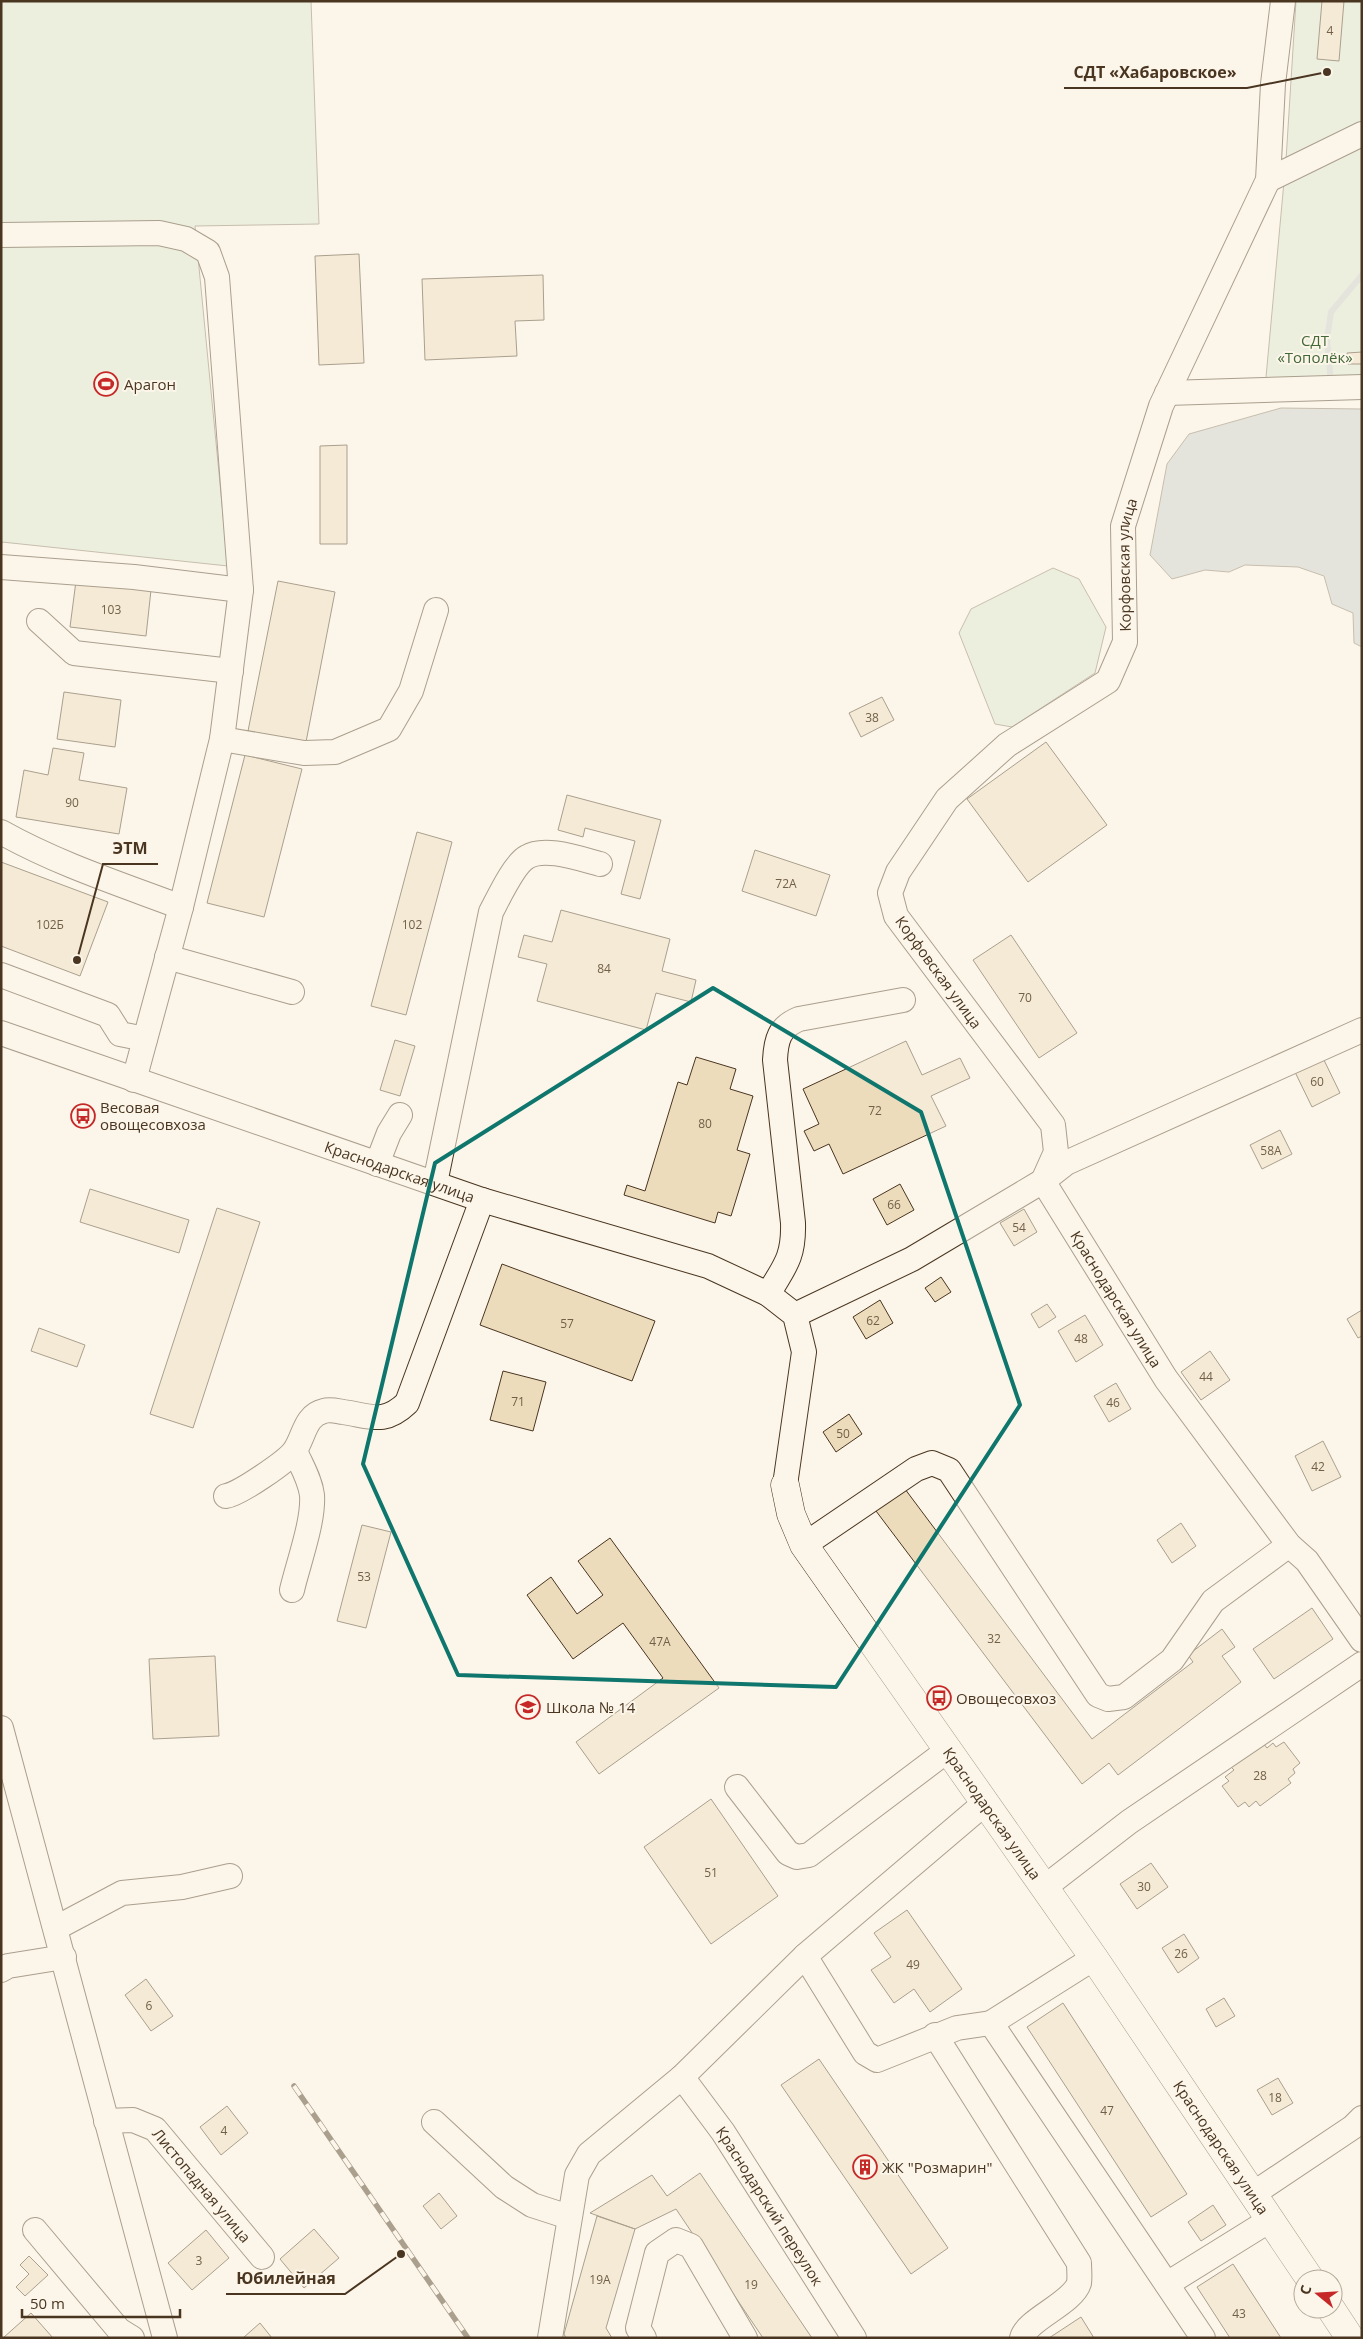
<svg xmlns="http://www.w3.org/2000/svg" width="1363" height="2339" font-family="'Open Sans',sans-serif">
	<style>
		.green { fill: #dce7d0; stroke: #887966 }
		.water { fill: #c9cecd; stroke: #887966 }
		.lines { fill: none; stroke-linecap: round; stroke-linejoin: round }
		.stream { stroke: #c9cecd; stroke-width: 6 }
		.building { fill: #ecdcbc; stroke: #4a3520 }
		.minor-casing { stroke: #4a3520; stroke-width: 26 }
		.major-casing { stroke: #4a3520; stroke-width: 29 }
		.minor { stroke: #fbf6e9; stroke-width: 24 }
		.major { stroke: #fbf6e9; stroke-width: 28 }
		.rail-casing { stroke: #4a3520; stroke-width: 5.5 }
		.rail { stroke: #fbf6e9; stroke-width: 4; stroke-dasharray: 11; stroke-linecap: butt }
		.marked { fill: none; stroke: #0f766e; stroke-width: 4; stroke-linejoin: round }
		.labels { text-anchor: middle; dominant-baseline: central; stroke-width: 4; stroke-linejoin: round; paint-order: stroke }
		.number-label { font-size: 12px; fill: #725f47 }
		.park-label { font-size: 15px; fill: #436837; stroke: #fbf6e9 }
		.poi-label { font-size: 15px; fill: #4a3520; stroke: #fbf6e9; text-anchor: start }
		.street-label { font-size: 15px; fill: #4a3520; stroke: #fbf6e9 }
		.leader { fill: none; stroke: #4a3520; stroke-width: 2 }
		.callout-dot { fill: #4a3520; stroke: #fbf6e9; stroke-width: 2 }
		.callout-label { font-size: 16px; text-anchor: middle; font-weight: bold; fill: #4a3520; stroke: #fbf6e9; stroke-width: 4; stroke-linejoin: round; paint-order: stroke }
	</style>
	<rect width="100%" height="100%" fill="#fbf6e9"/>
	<!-- green -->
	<path class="green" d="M1,1h310l8,223 -124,2 33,340 -226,-24 -1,6z
		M1296,1h66v396l-98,2 22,-239z
		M1053,568l26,11 27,48 -11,46 -83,54 -17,-3 -36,-91 12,-24z"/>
	<!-- water -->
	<path class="water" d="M1281,408l81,1v238l-8,-4 -1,-30 -21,-9 -8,-28 -26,-9 -53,-2 -16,7 -24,-2 -33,9 -22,-24 17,-91 22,-30z"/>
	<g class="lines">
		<!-- stream -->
		<path class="stream" d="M1331,383l-4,-44 4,-27 31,-37"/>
	</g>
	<!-- building -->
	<path class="building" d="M1322,1h22l-5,60 -22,-2z
		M359,254l5,109 -45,2 -4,-109z
		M543,275l1,45 -29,1 2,35 -92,4 -3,-81z
		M1362,352v12h-14l-1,-11z
		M347,445v99h-27v-98z
		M76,581l75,9 -5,46 -76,-9z
		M278,581l57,11 -29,150 -58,-11z
		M64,692l57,8 -6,47 -58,-8z
		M882,697l12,23 -33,17 -12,-24z
		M1046,742l61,83 -79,57 -61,-83z
		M53,748l31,5 -5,27 48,8 -8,46 -103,-17 8,-47 24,5z
		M245,755l57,14 -38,148 -57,-14z
		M567,795l94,25 -21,79 -19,-5 14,-53 -50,-13 -2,9 -25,-7z
		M417,832l35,10 -46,173 -35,-9z
		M755,850l75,25 -14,41 -74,-25z
		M1,862l107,40 -28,74 -79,-30z
		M561,910l109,29 -8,32 34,9 -5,22 -35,-9 -10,37 -109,-29 10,-37 -29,-7 6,-22 28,7z
		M1011,935l66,98 -38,25 -66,-98z
		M395,1040l20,6 -15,50 -20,-6z
		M906,1041l16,34 38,-17 10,20 -39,18 15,30 -103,48 -14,-30 -15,7 -10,-20 15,-7 -16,-35z
		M1322,1056l18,37 -28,14 -18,-37z
		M696,1057l40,12 -6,20 23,7 -16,54 13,4 -19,62 -13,-4 -3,11 -91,-28 3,-10 18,6 33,-109 9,3z
		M1280,1130l12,24 -30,15 -12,-24z
		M900,1184l14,26 -27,15 -14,-26z
		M90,1189l99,31 -10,33 -99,-31z
		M217,1208l43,14 -67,206 -43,-14z
		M1024,1209l13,23 -23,14 -14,-23z
		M502,1264l153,57 -23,60 -152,-56z
		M941,1277l10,15 -16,10 -10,-14z
		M880,1300l13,23 -27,16 -13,-22z
		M1047,1304l9,13 -17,11 -8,-14z
		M1362,1310v26l-4,2 -11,-19z
		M1085,1315l18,30 -27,17 -18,-31z
		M39,1328l46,17 -8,22 -46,-16z
		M1210,1351l20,29 -29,20 -20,-28z
		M503,1371l43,11 -13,49 -43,-11z
		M1116,1383l15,26 -22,13 -15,-26z
		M849,1414l13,20 -26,18 -13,-20z
		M1323,1441l18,36 -29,14 -17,-35z
		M902,1485l190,254 101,-77 -5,-7 34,-26 13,18 -13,9 19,26 -123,93 -9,-12 -27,21 -209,-277z
		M1181,1523l15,23 -24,17 -15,-23z
		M362,1525l29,7 -25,96 -29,-7z
		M610,1538l109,150 -120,86 -23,-32 87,-64 -40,-55 -50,36 -46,-64 24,-18 26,37 26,-19 -25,-34z
		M1312,1608l21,31 -59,40 -21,-30z
		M215,1656l4,80 -66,3 -4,-80z
		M1284,1742l16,21 -7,6 2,4 -7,6 3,4 -31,23 -4,-5 -7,6 -4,-5 -7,5 -16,-21 7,-5 -4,-4 9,-7 -3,-3 32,-24 4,5 6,-5 3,4z
		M711,1799l67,97 -67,48 -67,-97z
		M1151,1863l17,24 -31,22 -17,-25z
		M907,1910l55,79 -32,23 -16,-23 -20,14 -23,-33 20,-13 -17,-24z
		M1184,1934l15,24 -21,15 -16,-25z
		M146,1979l27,37 -22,15 -26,-36z
		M1224,1998l11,18 -19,11 -10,-18z
		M1063,2003l124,191 -36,23 -124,-190z
		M819,2059l129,189 -37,26 -130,-189z
		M1278,2078l15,25 -21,12 -15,-25z
		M227,2106l21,27 -27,22 -21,-28z
		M700,2173l112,165h-49l-87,-129 -41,20 -45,-16 62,-38 15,21z
		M439,2193l18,23 -16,13 -18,-23z
		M1213,2205l13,20 -25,16 -13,-19z
		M597,2216l38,13 -29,99 6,10h-46l-2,-4z
		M314,2229l25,29 -35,30 -24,-29z
		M206,2230l23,28 -37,32 -24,-27z
		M29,2256l19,19 -23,21 -9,-9 13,-13 -9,-9z
		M1233,2264l48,74h-51l-33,-51z
		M31,2313l22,25h-50z
		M1081,2317l13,21h-45z
		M260,2323l12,15h-29z"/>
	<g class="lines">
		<!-- minor casing -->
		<g class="minor-casing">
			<g id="minor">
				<path d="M1268,180l94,-46"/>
				<path d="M1,235l158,-2 27,6 22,13 9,25 24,313 -19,149 -41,168 -47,173"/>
				<path d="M1167,393l195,-6"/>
				<path d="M1,567l133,10 107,13"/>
				<path d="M39,621l35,32 157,18"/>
				<path d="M222,739l82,14 31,-1 54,-23 22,-38 25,-81"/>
				<path d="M1,832c57,32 119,52 180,75"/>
				<path d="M167,957l125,35"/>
				<path d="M1,975l107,40 12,19 25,5"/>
				<path id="s1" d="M1,1033l481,167 226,66 60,28 27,21 9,37 -19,133"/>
				<path d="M377,1164l12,-31 11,-18"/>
				<path id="s2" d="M1043,1181l13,-29 -3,-27 -157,-209 -6,-23 8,-21 49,-73 60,-54 101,-64 17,-39 -2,-116 38,-120 107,-226 5,-96 10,-83"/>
				<path id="s3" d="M1043,1181l123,198 123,166 18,16 55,79"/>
				<path d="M435,1183l56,-271c7,-13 23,-48 36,-55 18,-11 53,2 73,7"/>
				<path d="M768,1294c17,-28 26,-37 25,-71l-18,-163c1,-20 4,-33 24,-41l104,-19"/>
				<path d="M795,1315l117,-56 131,-78 23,-18 296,-133"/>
				<path d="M226,1496c13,-2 62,-35 69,-46 9,-13 10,-35 29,-39 6,-2 13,0 19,1 28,4 41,13 64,-9l75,-203"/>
				<path d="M804,1545l112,-76 16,-6 17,7 149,225 10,4 16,-2 48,-37 41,-59 76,-56"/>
				<path d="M292,1590c6,-26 22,-69 20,-95 -2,-16 -11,-30 -17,-44"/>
				<path d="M1,1728l164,610"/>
				<path d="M737,1787l51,66 9,4 12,-2 139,-105"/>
				<path d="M1045,1887l84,-65 233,-158"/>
				<path d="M56,1928l66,-35 60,-6 48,-11"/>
				<path d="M805,1956l60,97 12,7 80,-32 34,-5"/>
				<path d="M1094,1958l-103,65 212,315"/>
				<path d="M1,1970l7,-4 56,-9"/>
				<path d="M935,2035l144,228c0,6 1,14 0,20 -6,20 -53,37 -57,55"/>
				<path id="s4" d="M682,2077l41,55 131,206"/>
				<path id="s5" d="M106,2121l27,-1 22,9 107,128"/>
				<path d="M434,2122l70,65 28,18 37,12"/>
				<path d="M1253,2194l100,-67 9,-9"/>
				<path d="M35,2230l84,100 13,8"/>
				<path d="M1167,2284l103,-64"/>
				<path d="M550,2338l27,-163 12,-21 93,-77 123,-121 180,-153"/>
				<path d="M644,2338l-6,-10 19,-75 19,-13 15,6 54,92"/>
			</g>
		</g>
		<!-- major casing -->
		<g class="major-casing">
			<g id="major">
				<path id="s6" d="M785,1485l6,29 13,31 290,413 216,321"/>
				<path d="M1331,2309l19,29"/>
			</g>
		</g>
		<!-- minor -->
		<use href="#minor" class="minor"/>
		<!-- major -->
		<use href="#major" class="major"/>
		<!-- rail casing -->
		<g class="rail-casing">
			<path id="rail" d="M294,2086l174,252"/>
		</g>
		<!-- rail -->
		<use href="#rail" class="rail"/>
	</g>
	<!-- marked area -->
	<path d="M0 0H1363V2339H0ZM713,988l208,124 99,293 -184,282 -378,-12 -95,-211 72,-301z" fill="#fbf6e9" fill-opacity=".55" fill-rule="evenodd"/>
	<path class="marked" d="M713,988l208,124 99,293 -184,282 -378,-12 -95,-211 72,-301z"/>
	<!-- icons -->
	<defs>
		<g id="stadium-ring" transform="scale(1.25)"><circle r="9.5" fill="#fbf6e9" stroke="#c62828" stroke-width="1.5"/><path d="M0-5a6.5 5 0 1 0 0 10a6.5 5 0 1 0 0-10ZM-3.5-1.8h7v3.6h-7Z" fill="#c62828"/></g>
		<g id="bus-ring" transform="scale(1.25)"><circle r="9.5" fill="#fbf6e9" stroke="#c62828" stroke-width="1.5"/><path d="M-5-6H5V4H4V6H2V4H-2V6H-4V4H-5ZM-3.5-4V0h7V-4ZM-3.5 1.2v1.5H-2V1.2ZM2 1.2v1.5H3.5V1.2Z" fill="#c62828"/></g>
		<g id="school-ring" transform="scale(1.25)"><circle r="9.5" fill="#fbf6e9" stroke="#c62828" stroke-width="1.5"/><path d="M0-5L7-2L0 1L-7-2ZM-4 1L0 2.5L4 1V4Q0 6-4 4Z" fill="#c62828"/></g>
		<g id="building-ring" transform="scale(1.25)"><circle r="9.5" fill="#fbf6e9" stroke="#c62828" stroke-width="1.5"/><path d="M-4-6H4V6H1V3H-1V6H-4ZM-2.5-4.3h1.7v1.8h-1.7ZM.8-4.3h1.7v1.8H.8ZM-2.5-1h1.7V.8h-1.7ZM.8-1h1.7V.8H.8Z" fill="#c62828"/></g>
	</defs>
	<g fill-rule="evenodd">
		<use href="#stadium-ring" x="106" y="384"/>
		<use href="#bus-ring" x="83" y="1116"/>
		<use href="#bus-ring" x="939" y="1698"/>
		<use href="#school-ring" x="528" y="1707"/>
		<use href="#building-ring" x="865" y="2167"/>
	</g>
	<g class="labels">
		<!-- number labels -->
		<g class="number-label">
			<text x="1330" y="30">4</text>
			<text x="111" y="609">103</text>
			<text x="872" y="717">38</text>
			<text x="72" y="802">90</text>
			<text x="786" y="883">72А</text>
			<text x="50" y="924">102Б</text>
			<text x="412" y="924">102</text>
			<text x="604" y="968">84</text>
			<text x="1025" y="997">70</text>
			<text x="1317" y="1081">60</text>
			<text x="875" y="1110">72</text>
			<text x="705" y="1123">80</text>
			<text x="1271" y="1150">58А</text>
			<text x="894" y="1204">66</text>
			<text x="1019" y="1227">54</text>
			<text x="873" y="1320">62</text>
			<text x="567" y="1323">57</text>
			<text x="1081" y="1338">48</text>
			<text x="1206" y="1376">44</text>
			<text x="518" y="1401">71</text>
			<text x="1113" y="1402">46</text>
			<text x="843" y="1433">50</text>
			<text x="1318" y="1466">42</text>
			<text x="364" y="1576">53</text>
			<text x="994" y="1638">32</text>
			<text x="660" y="1641">47А</text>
			<text x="1260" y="1775">28</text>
			<text x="711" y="1872">51</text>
			<text x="1144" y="1886">30</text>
			<text x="1181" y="1953">26</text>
			<text x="913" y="1964">49</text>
			<text x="149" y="2005">6</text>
			<text x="1275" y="2097">18</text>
			<text x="1107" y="2110">47</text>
			<text x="224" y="2130">4</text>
			<text x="199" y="2260">3</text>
			<text x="600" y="2279">19А</text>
			<text x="751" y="2284">19</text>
			<text x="1239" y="2313">43</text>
		</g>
		<!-- park labels -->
		<g class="park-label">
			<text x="1315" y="340">СДТ<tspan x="1315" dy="17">«Тополёк»</tspan></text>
		</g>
		<!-- poi labels -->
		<g class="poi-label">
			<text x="124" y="384">Арагон</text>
			<text x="100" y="1107">Весовая<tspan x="100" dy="17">овощесовхоза</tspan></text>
			<text x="956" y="1698">Овощесовхоз</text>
			<text x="546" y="1707">Школа № 14</text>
			<text x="882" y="2167">ЖК "Розмарин"</text>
		</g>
		<!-- street labels -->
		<g class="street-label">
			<text stroke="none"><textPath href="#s2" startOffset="775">Корфовская улица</textPath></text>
			<text transform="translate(939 972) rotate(54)">Корфовская улица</text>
			<text stroke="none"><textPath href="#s1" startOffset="422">Краснодарская улица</textPath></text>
			<text stroke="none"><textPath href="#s3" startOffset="139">Краснодарская улица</textPath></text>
			<text stroke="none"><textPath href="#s6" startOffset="391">Краснодарская улица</textPath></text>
			<text stroke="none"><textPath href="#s6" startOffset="796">Краснодарская улица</textPath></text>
			<text stroke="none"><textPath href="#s5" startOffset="124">Листопадная улица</textPath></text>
			<text stroke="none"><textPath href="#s4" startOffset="156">Краснодарский переулок</textPath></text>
		</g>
	</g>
	<!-- callouts -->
	<path class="leader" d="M1327 72L1247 88H1064M77 960L103 864H158M401 2254L345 2294H226"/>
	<g class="callout-dot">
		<circle cx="1327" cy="72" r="5"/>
		<circle cx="77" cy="960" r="5"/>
		<circle cx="401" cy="2254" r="5"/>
	</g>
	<g class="callout-label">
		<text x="1155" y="78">СДТ «Хабаровское»</text>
		<text x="130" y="854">ЭТМ</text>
		<text x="286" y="2284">Юбилейная</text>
	</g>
	<!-- border -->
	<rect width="1363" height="2339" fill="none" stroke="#4a3520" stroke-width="5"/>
	<!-- north arrow -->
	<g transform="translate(1318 2294) rotate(288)"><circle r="24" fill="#fbf6e9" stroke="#b4a999"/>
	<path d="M0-4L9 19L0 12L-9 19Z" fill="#c62828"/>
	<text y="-8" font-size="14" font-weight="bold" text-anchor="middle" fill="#4a3520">С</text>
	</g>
	<!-- scale -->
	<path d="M22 2309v8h158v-8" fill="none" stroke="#4a3520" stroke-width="2.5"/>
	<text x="30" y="2309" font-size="15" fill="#4a3520" stroke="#fbf6e9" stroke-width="4" paint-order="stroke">50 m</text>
</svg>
